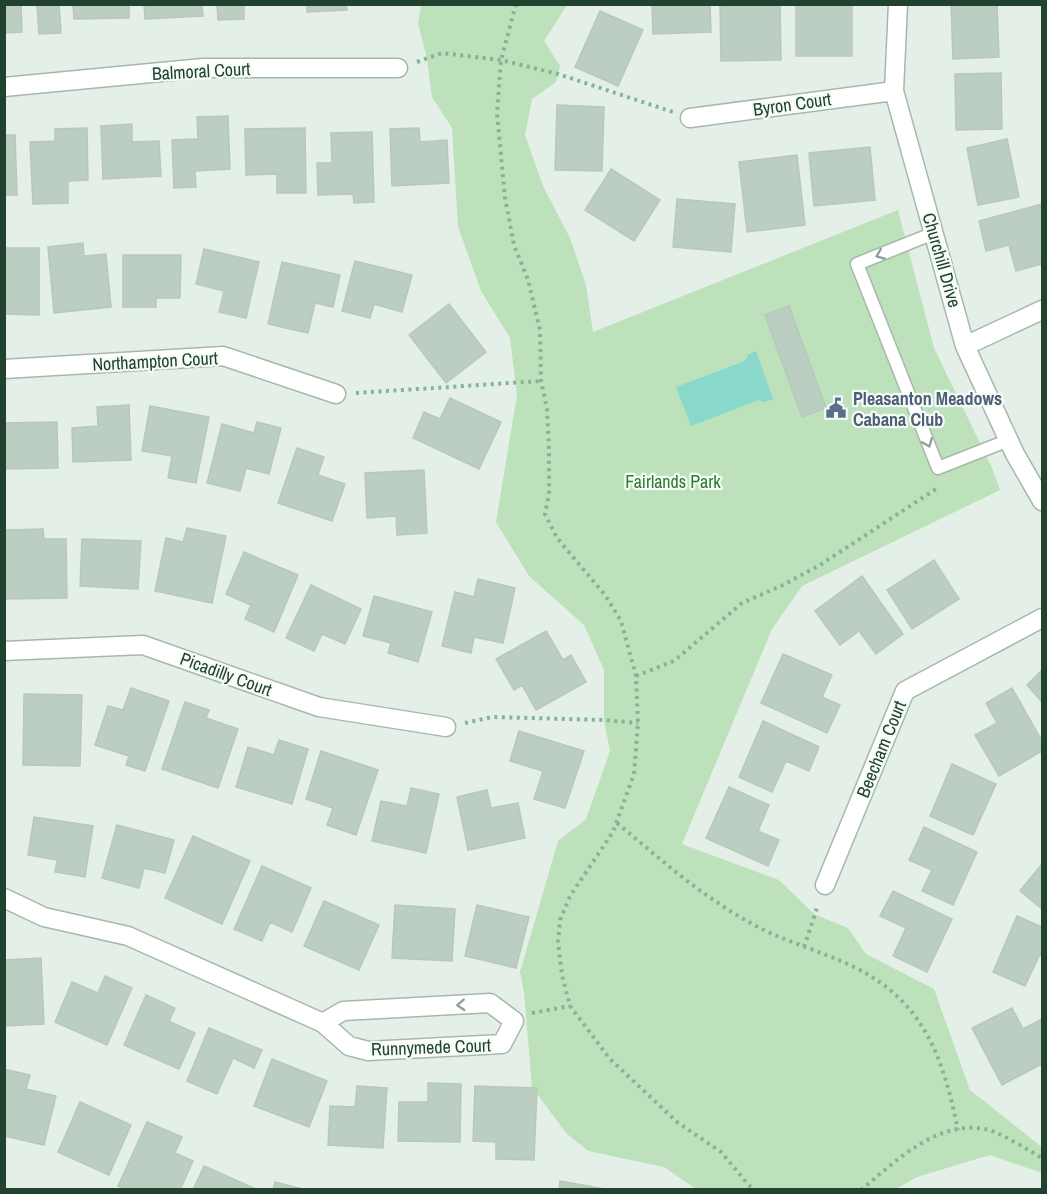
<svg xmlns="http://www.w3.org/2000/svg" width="1047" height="1194" font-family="'Archivo Narrow',sans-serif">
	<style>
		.green { fill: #bde1bb }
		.water { fill: #88d8cb }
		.building { fill: #bccdc1; stroke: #b6c9bb; stroke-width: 1.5 }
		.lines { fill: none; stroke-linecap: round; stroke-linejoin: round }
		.service-casing { stroke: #a6b8ac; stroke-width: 15 }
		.minor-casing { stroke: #a6b8ac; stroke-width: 21 }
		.path { stroke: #82b595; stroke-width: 4; stroke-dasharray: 3 4.5; stroke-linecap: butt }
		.service { stroke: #fff; stroke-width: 12 }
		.minor { stroke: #fff; stroke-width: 18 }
		.oneway { stroke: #90a097 }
		.labels { text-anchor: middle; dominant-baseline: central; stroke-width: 4.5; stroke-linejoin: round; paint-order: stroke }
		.street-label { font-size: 18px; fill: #21422f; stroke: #f5fbf6 }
		.service-label { font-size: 18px; font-weight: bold; fill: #4e5e75; stroke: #f5fbf6; text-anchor: start }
		.park-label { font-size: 18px; fill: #287d2e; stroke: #f5fbf6 }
	</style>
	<rect width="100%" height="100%" fill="#e4efe7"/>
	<!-- green -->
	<path class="green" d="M421,5h146l-23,36 16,25 -4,16 -24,17 -7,36 18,51 27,52 16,47 7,47 305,-122 36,138 58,120 8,22 -198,96 -30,43 -90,215 97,36 35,34 34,14 18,26 68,35 36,101 72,57v26l-52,-18 -73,22 -21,12h-200l-32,-22 -76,-16 -22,-18 -34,-46 -8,-94 -4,-21 38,-131 28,-22 24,-68 -6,-31v-50l-20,-45 -55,-49 -33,-54 21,-127 -7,-57 -29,-47 -23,-64 -6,-99 -20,-31 -5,-38 -9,-35z"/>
	<!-- water -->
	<path class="water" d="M756,351l17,48 -8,3 -6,-2 -68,26 -15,-39 69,-26 4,-7z"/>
	<!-- building -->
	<path class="building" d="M4,4h17l1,28 -18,1z
		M37,4h22l2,29 -22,1z
		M73,4h56v14l-55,1z
		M144,4h58l1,12 -58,3z
		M217,4h27v15l-26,1z
		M307,4h39l1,6 -40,2z
		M652,4h58l1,28 -58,2z
		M720,4h60l1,56 -60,1z
		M796,4h56v52h-56z
		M951,4h46l2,53 -46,2z
		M600,11l43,19 -25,56 -43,-19z
		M1001,73l1,56 -46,1 -1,-56z
		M557,105l47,2 -2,64 -47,-1z
		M228,116l2,53 -35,2 1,16 -22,1 -2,-48 26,-1 -1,-22z
		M132,124v18l27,-1 2,35 -58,3 -2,-53z
		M87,128l1,52 -20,1v22l-35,1 -3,-62 25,-1v-12z
		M305,128l1,65h-29v-19l-31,1 -1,-46z
		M419,128l1,14 27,-2 2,43 -57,3 -2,-57z
		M372,132l2,70 -20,1 -1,-9 -35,1 -1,-32h15l-1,-30z
		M4,135h11l2,60h-13z
		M1007,139l12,58 -41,8 -11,-57z
		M870,147l5,53 -61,6 -5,-53z
		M797,155l8,70 -58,7 -8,-70z
		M611,169l49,31 -26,41 -49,-31z
		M677,199l58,5 -4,48 -58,-5z
		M1042,204v60l-26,7 -7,-26 -23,6 -7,-30z
		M83,243l1,13 22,-2 5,53 -57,6 -6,-66z
		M4,248h35v67l-35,-1z
		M204,249l55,13 -13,56 -27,-6 5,-21 -28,-7z
		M123,255h58l-1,43h-24v9h-33z
		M355,261l57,14 -10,37 -28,-8 -4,14 -28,-7z
		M282,262l58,13 -7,32 -18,-4 -7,30 -40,-9z
		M449,304l37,48 -40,31 -37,-48z
		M789,306l37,102 -24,9 -37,-102z
		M450,398l51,24 -22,47 -66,-31 11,-26 16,7z
		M129,405l2,55 -58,2 -1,-34 26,-2 -1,-19z
		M150,406l59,11 -13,66 -28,-5 4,-22 -30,-5z
		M57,422l1,46 -54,1v-46z
		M257,422l24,6 -12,46 -23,-6 -6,23 -33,-8 15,-59 32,9z
		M297,448l27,9 -6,18 27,9 -13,37 -54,-18z
		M424,470l3,63 -30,2 -1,-19 -29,2 -2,-45z
		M187,528l39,8 -14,67 -57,-12 11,-53 17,4z
		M43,529l1,10h22l1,59 -61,1v-69z
		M82,539l59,2 -3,48 -58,-3z
		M244,552l54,23 -24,57 -29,-13 6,-14 -25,-11z
		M934,560l25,39 -47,30 -25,-39z
		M862,576l41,58 -27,20 -17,-23 -19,14 -25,-34z
		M478,579l37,9 -12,55 -29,-6 -3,16 -29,-7 13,-54 19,5z
		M311,585l50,24 -16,35 -23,-10 -8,17 -28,-13z
		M374,596l58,16 -14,50 -30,-9 3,-10 -28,-7z
		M546,631l17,29 8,-5 15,27 -50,28 -14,-25 -8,5 -18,-31z
		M783,654l49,21 -10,22 18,8 -13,28 -66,-30z
		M1042,670v32l-15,-17z
		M131,688l38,13 -24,70 -19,-6 3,-9 -34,-11 13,-39 15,4z
		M1012,688l30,53v10l-43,25 -24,-41 22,-12 -11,-20z
		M24,694l58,1 -2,71 -57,-1z
		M185,702l24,8 -3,8 32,11 -20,59 -56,-19z
		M763,721l56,26 -10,24 -23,-10 -14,31 -33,-15z
		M519,731l65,20 -19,57 -31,-9 9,-28 -33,-10z
		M279,740l29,9 -16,55 -56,-17 12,-40 26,8z
		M321,751l57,19 -22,65 -29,-10 6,-17 -27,-9z
		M952,764l44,20 -23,51 -43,-19z
		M729,787l40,18 -11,26 21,9 -11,26 -62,-28z
		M411,788l28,6 -13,59 -54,-12 9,-40 26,5z
		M487,790l4,18 27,-5 7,35 -57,12 -11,-53z
		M34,817l59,9 -8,51 -30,-5 2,-12 -29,-5z
		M117,825l57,15 -9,33 -21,-5 -5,20 -37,-10z
		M924,827l53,25 -24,53 -31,-14 10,-21 -23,-10z
		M193,836l57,25 -28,63 -57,-26z
		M1042,864v45l-22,-18z
		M262,866l49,22 -19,44 -22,-10 -8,19 -28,-12z
		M893,891l59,28 -25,53 -34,-16 13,-28 -26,-12z
		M324,901l55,24 -20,45 -55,-24z
		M395,905l60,4 -3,52 -60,-3z
		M477,905l52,12 -13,51 -51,-12z
		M1017,916l25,11v28l-2,-1 -15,32 -32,-14z
		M41,958l3,66 -40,2v-66z
		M105,976l27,12 -25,57 -52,-23 17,-40 26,11z
		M146,995l29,13 -6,13 26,12 -16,36 -55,-24z
		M1012,1008l11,21 19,-10v45l-40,21 -30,-57z
		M209,1028l53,22 -8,18 -21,-10 -16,36 -30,-13z
		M272,1059l55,22 -18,46 -55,-21z
		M4,1069l26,6 -4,14 30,7 -12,49 -40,-9z
		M428,1083l33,1 -1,58 -62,-1 1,-39h29z
		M357,1086l30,2 -4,60 -55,-3 2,-39 25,1z
		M475,1086l62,2 -3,72 -38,-1v-17l-23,-1z
		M80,1102l51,23 -22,50 -51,-23z
		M147,1122l35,15 -7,16 18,8 -13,29h-53l-9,-4z
		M204,1166l52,23 -1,1h-62z
		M560,1181l50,9h-51z
		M275,1182l31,8h-33z"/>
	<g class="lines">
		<!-- service casing -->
		<g class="service-casing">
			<path id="service" d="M934,233l-77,31 81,204 71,-28"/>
		</g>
		<!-- minor casing -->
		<g class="minor-casing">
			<path id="minor" d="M898,4l-4,87 71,255 50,108 27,47
				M4,87l199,-19h195
				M690,118l204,-27
				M965,346l77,-36
				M4,369l219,-13 113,38
				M4,651l139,-6 176,62 127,20
				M825,885l80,-194 137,-73
				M4,898l40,19 84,19 195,87 26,23 19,5 134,-7 12,-23 -24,-18 -147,8 -20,12"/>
		</g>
		<!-- path -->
		<path class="path" d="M516,4l-15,56 -4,53 8,85 9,47 14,35 12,50 1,51 6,28 2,41v44l-4,20 12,24 48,57 16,26 15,55 2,47 -4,51 -21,58 -43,64 -10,24 -2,22 4,33 8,31 40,53 67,63 44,30 32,38
			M417,62l25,-9 59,7 57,14 115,38
			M356,393l185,-12
			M636,676l38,-15 68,-58 41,-18 37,-20 119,-78
			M465,723l27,-6 112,3 34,3
			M617,823c42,35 82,71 130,98 34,20 73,29 109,47 69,35 87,90 102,162
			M804,947l14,-42
			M532,1013l38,-7
			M861,1190c34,-28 75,-70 124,-61 15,3 43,21 57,29"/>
		<!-- service -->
		<use href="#service" class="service"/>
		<!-- minor -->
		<use href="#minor" class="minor"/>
	</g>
	<!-- one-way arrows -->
	<defs><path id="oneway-chevron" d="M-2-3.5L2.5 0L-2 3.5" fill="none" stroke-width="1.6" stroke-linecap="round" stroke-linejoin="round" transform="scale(1.5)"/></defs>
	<g class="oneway">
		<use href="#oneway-chevron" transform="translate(880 255) rotate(158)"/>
		<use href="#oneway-chevron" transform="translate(928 443) rotate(68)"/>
		<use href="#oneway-chevron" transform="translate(461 1005) rotate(177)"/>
	</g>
	<!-- icons -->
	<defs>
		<g id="civic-bare" transform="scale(1.62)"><path d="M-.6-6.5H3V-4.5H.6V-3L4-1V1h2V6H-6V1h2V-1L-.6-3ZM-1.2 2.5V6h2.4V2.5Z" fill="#5c6f8a" stroke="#f5fbf6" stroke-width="2.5" paint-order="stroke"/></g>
	</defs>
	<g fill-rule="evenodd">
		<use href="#civic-bare" x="836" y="408"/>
	</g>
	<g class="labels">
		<!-- street labels -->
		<g class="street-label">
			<text transform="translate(201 71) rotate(-3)">Balmoral Court</text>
			<text transform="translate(792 104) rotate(-8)">Byron Court</text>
			<text transform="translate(942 260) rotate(74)">Churchill Drive</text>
			<text transform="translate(155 361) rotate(-3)">Northampton Court</text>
			<text transform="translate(226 674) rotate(20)">Picadilly Court</text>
			<text transform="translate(881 749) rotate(-68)">Beecham Court</text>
			<text transform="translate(431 1047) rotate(-2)">Runnymede Court</text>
		</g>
		<!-- service labels -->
		<g class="service-label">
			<text x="853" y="398">Pleasanton Meadows<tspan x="853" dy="21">Cabana Club</tspan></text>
		</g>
		<!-- park labels -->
		<g class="park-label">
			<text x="673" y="481">Fairlands Park</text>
		</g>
	</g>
	<!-- border -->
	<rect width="1047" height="1194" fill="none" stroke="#21422f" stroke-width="12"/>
</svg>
